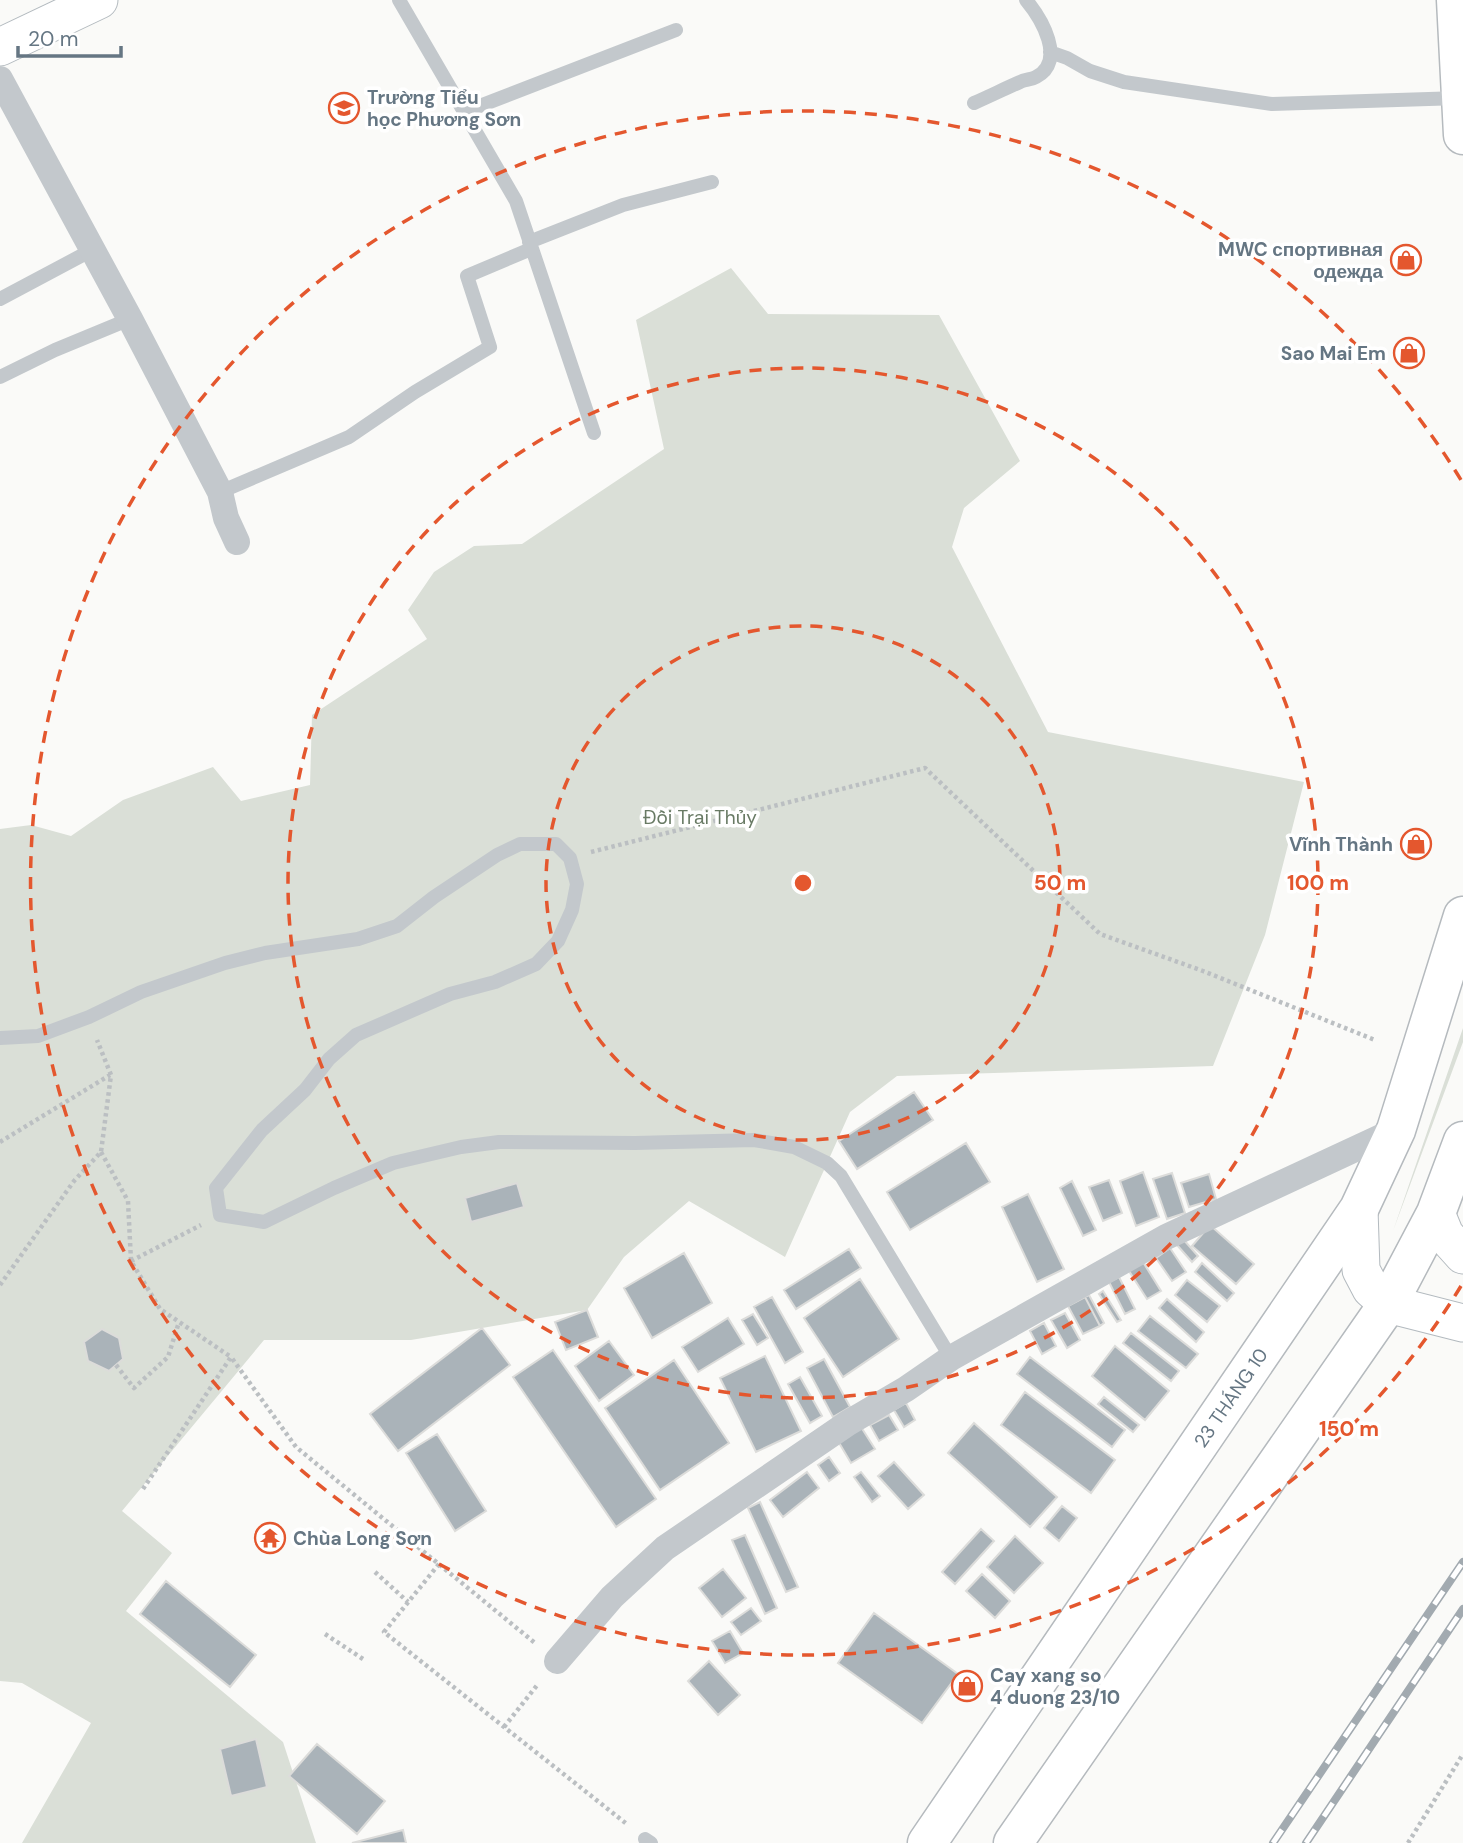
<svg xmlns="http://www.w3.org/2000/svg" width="1463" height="1843" font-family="'DM Sans',sans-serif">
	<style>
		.green { fill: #dadfd7 }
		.building { fill: #aab3b9; stroke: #dcdcda; stroke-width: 2 }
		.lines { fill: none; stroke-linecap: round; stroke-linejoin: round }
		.secondary-casing { stroke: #b3babf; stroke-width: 39 }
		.primary-casing { stroke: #b5babe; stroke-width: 41 }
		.path { stroke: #bbbfc2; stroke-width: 4.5; stroke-dasharray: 3.5 3.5; stroke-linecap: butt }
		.lane { stroke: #c3c8cc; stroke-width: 14 }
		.street { stroke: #c3c8cc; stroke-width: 26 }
		.secondary { stroke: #fff; stroke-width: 37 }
		.primary { stroke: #fff; stroke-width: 38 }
		.rail-casing { stroke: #a2aab0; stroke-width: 8 }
		.rail { stroke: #fff; stroke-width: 5; stroke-dasharray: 16; stroke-linecap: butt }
		.ring { fill: none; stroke: #e4572e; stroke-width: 3.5; stroke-dasharray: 12 9 }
		.labels { text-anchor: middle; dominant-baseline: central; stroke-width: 7; stroke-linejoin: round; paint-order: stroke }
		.poi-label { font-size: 19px; font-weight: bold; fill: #657683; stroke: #fff; text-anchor: start }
		.park-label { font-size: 19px; fill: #687a64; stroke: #fff }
		.street-label { font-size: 19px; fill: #657683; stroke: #fff }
		.centre { fill: #e4572e; stroke: #fff; stroke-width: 3.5 }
		.ring-label { font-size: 21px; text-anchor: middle; font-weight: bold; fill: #e4572e; stroke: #fff; stroke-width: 7; stroke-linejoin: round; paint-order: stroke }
	</style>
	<rect width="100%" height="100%" fill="#fafaf8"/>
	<!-- green -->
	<path class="green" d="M731,268l37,46 171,1 81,146 -56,47 -12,39 96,185 256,50 -39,153 -52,131 -316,10 -47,36 -65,145 -96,-56 -65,56 -37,53 -176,30h-147l-142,171 50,42 -46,58 157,131 33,101h-294l69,-120 -69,-40 -22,-2v-852l31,-4 40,11 52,-36 90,-33 28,34 69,-16 2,-70 115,-76 -19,-29 26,-38 40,-26 48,-2 142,-95 -28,-129z
		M1463,1028v14l-70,189z"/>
	<!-- building -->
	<path class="building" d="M914,1092l19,28 -76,49 -18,-28z
		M966,1143l24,39 -80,48 -23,-38z
		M1143,1172l16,45 -23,9 -16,-45z
		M1172,1173l13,40 -18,6 -14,-40z
		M1209,1174l7,25 -27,8 -8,-24z
		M1109,1180l13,33 -19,8 -14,-34z
		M1072,1181l24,49 -13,6 -23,-48z
		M517,1183l7,24 -53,15 -6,-24z
		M1028,1194l36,75 -27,13 -35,-75z
		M1210,1225l44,39 -18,20 -44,-38z
		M1183,1239l15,17 -6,6 -15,-17z
		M1170,1248l16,24 -14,9 -16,-23z
		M849,1249l12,19 -65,41 -12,-19z
		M684,1253l28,50 -60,35 -28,-50z
		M1143,1262l18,29 -14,8 -18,-28z
		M1202,1263l32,30 -7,8 -32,-29z
		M1119,1277l16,32 -10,5 -16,-32z
		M860,1279l39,60 -56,38 -39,-59z
		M1187,1280l33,26 -13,16 -32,-27z
		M1103,1291l18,29 -4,2 -18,-28z
		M1089,1295l15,28 -4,3 -15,-29z
		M772,1297l31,55 -18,11 -31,-56z
		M1085,1297l15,29 -17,8 -15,-28z
		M1167,1299l37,33 -8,10 -37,-34z
		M587,1310l11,27 -32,13 -11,-28z
		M1065,1313l15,27 -13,8 -16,-28z
		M753,1314l15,24 -11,7 -15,-25z
		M1150,1316l48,38 -12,14 -48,-37z
		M728,1318l16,26 -46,28 -16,-25z
		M1044,1323l12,23 -14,8 -12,-23z
		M482,1328l28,37 -112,86 -28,-37z
		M102,1329l17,9 4,21 -14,12 -21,-10 -4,-19z
		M1131,1333l48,38 -8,10 -48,-38z
		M609,1341l25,34 -35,26 -24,-35z
		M1115,1346l54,45 -24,29 -53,-44z
		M553,1350l103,149 -40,28 -103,-150z
		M765,1356l36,75 -45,21 -36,-74z
		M1030,1357l95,73 -13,17 -95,-73z
		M824,1359l26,48 -17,10 -26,-49z
		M674,1360l55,83 -69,47 -55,-82z
		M800,1377l22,39 -12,7 -22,-39z
		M1025,1392l90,68 -24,33 -90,-68z
		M1104,1397l35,28 -6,7 -35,-28z
		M906,1403l9,17 -11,7 -10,-17z
		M889,1415l9,15 -19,11 -9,-16z
		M974,1423l83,74 -27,30 -82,-74z
		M861,1427l14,22 -24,14 -13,-22z
		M437,1434l49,77 -31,20 -49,-78z
		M829,1457l11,16 -11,8 -11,-16z
		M894,1462l30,33 -16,14 -30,-33z
		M807,1472l12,16 -36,29 -13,-17z
		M861,1472l19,24 -8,6 -18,-25z
		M760,1502l38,85 -12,5 -38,-84z
		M1062,1506l15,12 -18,23 -15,-13z
		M981,1529l13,12 -39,43 -13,-12z
		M745,1535l32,73 -12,6 -33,-74z
		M1015,1536l28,27 -29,30 -27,-26z
		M723,1569l23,29 -24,19 -23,-29z
		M982,1574l28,27 -15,17 -29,-27z
		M166,1581l90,74 -26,32 -90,-73z
		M751,1608l10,13 -20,14 -10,-13z
		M874,1613l84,61 -36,49 -84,-60z
		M730,1631l13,22 -18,10 -13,-22z
		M709,1661l31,34 -22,20 -30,-34z
		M256,1739l11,48 -36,9 -11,-47z
		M317,1744l68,57 -28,33 -68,-58z
		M403,1830l3,13h-54z"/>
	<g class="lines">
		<!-- secondary casing -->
		<g class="secondary-casing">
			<path id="secondary" d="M0,47l99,-47
				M1359,1209l2,61 10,19 17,15 75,19
				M1436,1213l9,22 18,20"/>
		</g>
		<!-- primary casing -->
		<g class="primary-casing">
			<g id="primary">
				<path d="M1456,0l7,135"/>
				<path id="s1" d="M927,1843l432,-634 37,-79 67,-214"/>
				<path d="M1013,1843l375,-539 48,-91 27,-72"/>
			</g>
		</g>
		<!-- path -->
		<path class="path" d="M591,852l334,-84 175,166 103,37 172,69
			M0,1142l110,-67
			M101,1152l27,49 3,60 29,48 71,48
			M131,1261l70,-36
			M0,1285l74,-104 27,-29 10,-77 -14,-35
			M116,1365l18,23 34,-31 11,-35
			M143,1489l88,-132 65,90 239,196
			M439,1564l-55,68 244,193
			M375,1572l33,30
			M325,1634l38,25
			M504,1727l34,-43
			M1408,1843l55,-89"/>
		<!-- lane -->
		<path class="lane" d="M399,0l117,201 78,232
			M1050,52l17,6 23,13 34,11 148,22 188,-6
			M974,103c16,-7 30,-14 46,-21 5,-3 11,-2 16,-5 31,-16 5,-59 -10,-77
			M464,112l212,-82
			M529,242l94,-37 89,-23
			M0,299l92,-49
			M0,377l55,-27 75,-31
			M220,492l129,-55 66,-45 75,-45 -23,-71 64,-27
			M0,1038l38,-2 51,-19 52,-25 84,-29 40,-10 93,-14 39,-13 37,-29 63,-42 23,-11h36l14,14 7,26 -5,26 -14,31 -22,23 -41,18 -45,12 -94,41 -27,24 -24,31 -43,40 -46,58 4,27 44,7 70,-34 59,-25 68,-16 38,-5 136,1 119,-3 40,7 33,16 14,13 110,182
			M645,1839l6,4"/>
		<!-- street -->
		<path class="street" d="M0,79l130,240 90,173 6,26 11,24
			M557,1661l55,-64 53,-49 183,-125 58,-34 45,-31 215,-121 230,-107"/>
		<!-- secondary -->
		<use href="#secondary" class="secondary"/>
		<!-- primary -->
		<use href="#primary" class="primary"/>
		<!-- rail casing -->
		<g class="rail-casing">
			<path id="rail" d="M1273,1843l190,-281
				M1306,1843l157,-234"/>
		</g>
		<!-- rail -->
		<use href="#rail" class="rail"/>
	</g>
	<!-- distance rings -->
	<g class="ring">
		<circle cx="803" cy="883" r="257"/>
		<circle cx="803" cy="883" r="515"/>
		<path d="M1461 1286A772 772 0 1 1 1461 480"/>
	</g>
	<!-- icons -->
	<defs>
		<g id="school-ring" transform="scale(1.575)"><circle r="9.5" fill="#fff" stroke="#e4572e" stroke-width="1.5"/><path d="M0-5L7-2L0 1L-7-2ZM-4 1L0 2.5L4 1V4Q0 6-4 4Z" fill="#e4572e"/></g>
		<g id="shop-ring" transform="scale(1.575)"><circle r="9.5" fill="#fff" stroke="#e4572e" stroke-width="1.5"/><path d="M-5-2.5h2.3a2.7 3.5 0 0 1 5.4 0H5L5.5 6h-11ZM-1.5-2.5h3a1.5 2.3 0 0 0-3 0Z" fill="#e4572e"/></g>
		<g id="temple-ring" transform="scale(1.575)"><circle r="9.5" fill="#fff" stroke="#e4572e" stroke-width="1.5"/><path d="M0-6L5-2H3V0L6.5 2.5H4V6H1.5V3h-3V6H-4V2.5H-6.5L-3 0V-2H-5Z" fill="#e4572e"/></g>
	</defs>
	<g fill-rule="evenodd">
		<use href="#school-ring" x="344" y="108"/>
		<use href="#shop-ring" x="1406" y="260"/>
		<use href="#shop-ring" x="1409" y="353"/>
		<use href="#shop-ring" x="1416" y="844"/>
		<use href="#temple-ring" x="270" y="1538"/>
		<use href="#shop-ring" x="967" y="1686"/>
	</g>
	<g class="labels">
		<!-- poi labels -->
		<g class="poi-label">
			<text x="367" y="97">Trường Tiểu<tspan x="367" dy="22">học Phương Sơn</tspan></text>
			<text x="1383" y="249" text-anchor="end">MWC спортивная<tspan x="1383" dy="22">одежда</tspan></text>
			<text x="1386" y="353" text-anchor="end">Sao Mai Em</text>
			<text x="1393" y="844" text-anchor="end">Vĩnh Thành</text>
			<text x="293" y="1538">Chùa Long Sơn</text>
			<text x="990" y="1675">Cay xang so<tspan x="990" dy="22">4 duong 23/10</tspan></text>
		</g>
		<!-- park labels -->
		<g class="park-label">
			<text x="700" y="817">Đồi Trại Thủy</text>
		</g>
		<!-- street labels -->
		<g class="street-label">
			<text stroke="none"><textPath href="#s1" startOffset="539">23 THÁNG 10</textPath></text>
		</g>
	</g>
	<circle cx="803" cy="883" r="10" class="centre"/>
	<g class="ring-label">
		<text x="1060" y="890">50 m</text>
		<text x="1318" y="890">100 m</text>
		<text x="1349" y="1436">150 m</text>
	</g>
	<!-- scale -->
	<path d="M18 46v10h103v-10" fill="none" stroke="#657683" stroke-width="3.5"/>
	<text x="28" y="46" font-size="21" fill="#657683" stroke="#ffffff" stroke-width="5" paint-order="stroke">20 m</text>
</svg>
